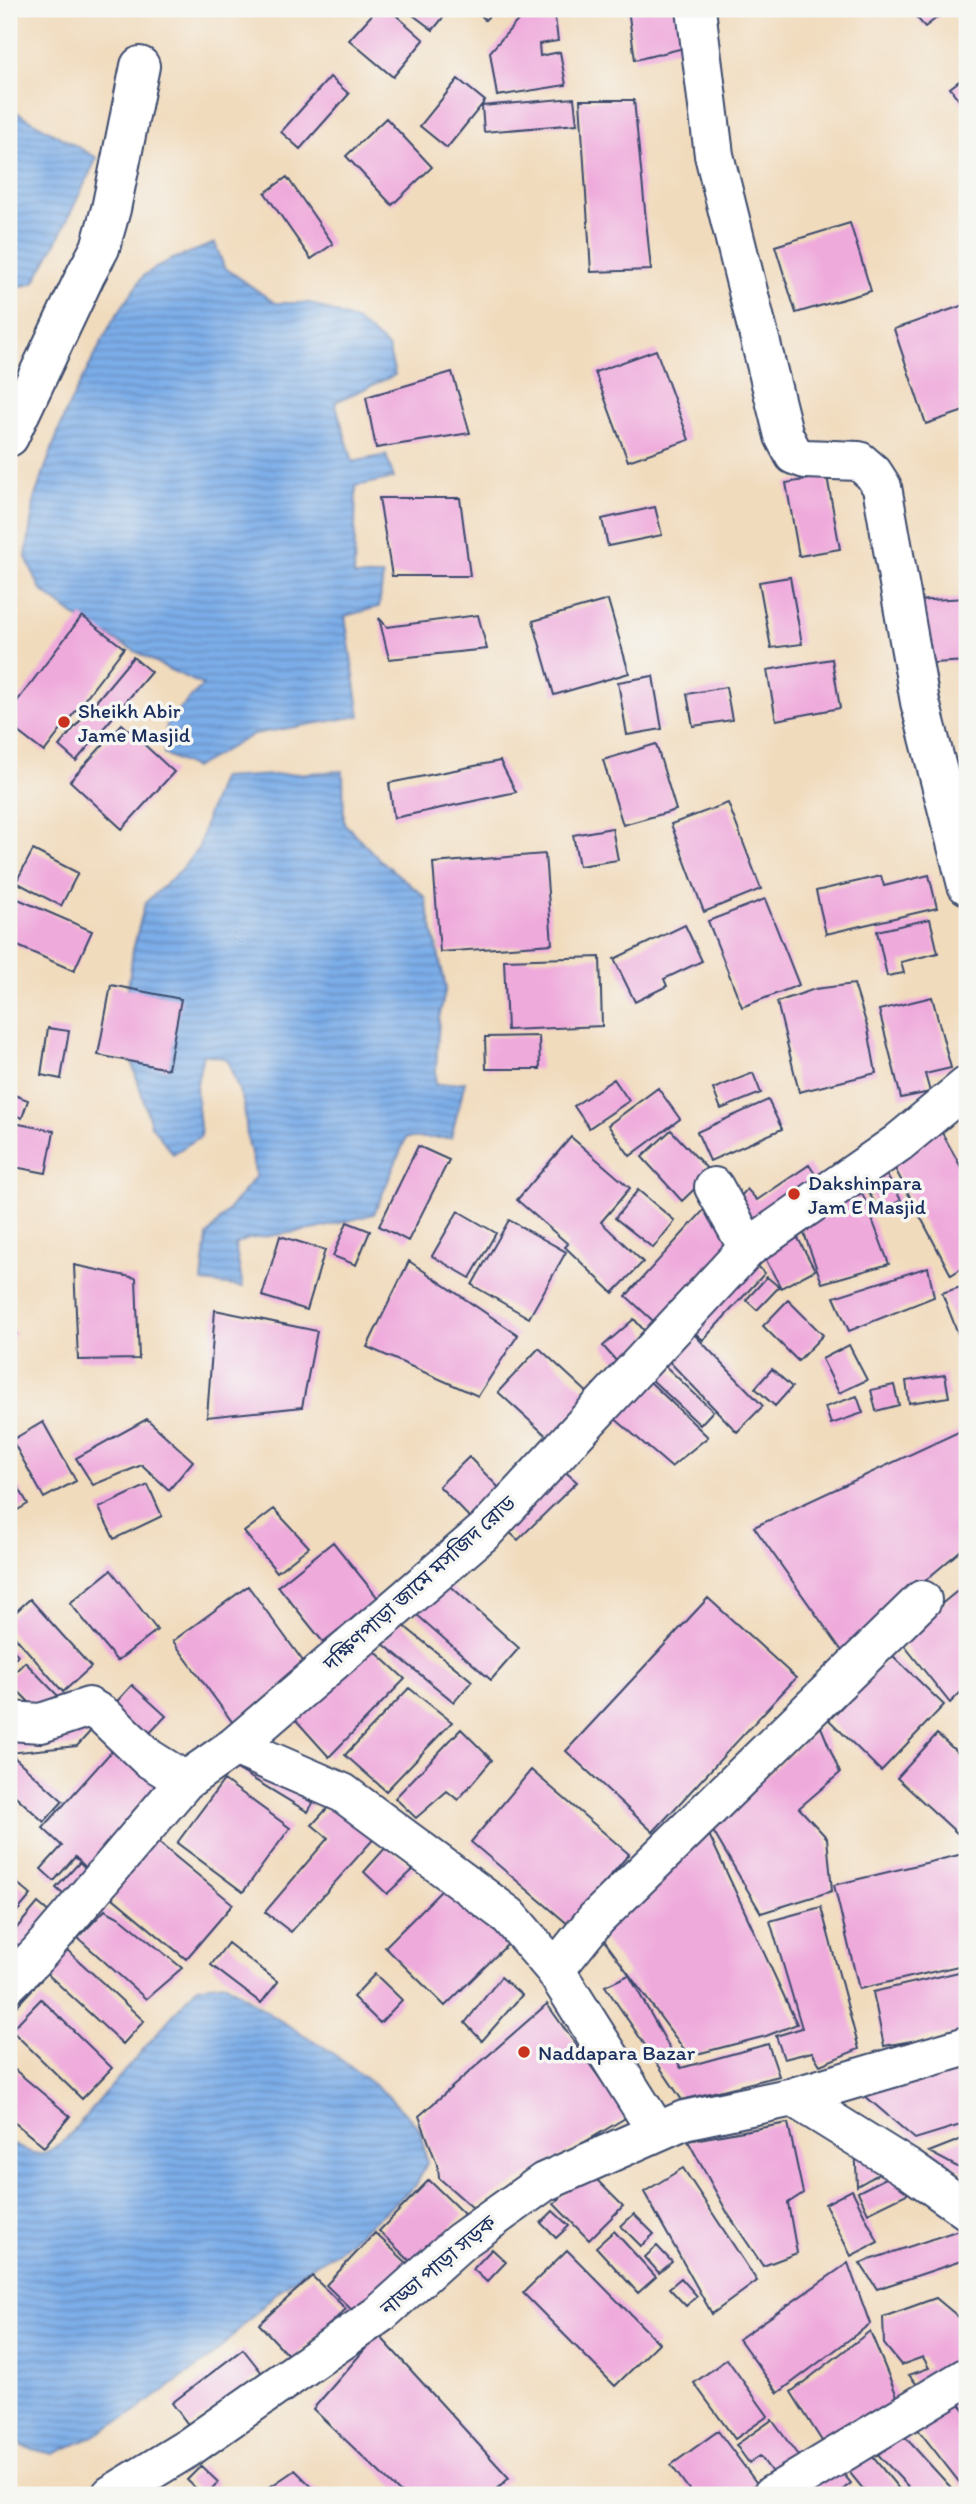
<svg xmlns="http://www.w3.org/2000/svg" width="976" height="2504" font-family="Itim,'Noto Sans Bengali',sans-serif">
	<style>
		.water { fill: url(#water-rules); stroke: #4c6ea3; stroke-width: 2 }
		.building { fill: #efaadc }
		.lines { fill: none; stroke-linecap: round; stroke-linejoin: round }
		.street-casing { stroke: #3b496c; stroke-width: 42 }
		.street { stroke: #fff; stroke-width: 38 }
		.poi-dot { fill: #c8321e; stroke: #f6f6f2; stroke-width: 2.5 }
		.labels { text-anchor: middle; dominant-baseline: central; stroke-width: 7; stroke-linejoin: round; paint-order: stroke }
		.poi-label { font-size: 21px; fill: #1b2f5e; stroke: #f6f6f2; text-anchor: start }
		.street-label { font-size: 21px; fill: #1b2f5e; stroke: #f6f6f2 }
	</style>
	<defs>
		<pattern id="water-rules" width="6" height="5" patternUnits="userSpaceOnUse" patternTransform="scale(1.75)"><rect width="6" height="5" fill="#7cade8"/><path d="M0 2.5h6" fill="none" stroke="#658dbf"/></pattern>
	</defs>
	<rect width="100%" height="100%" fill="#f6f6f2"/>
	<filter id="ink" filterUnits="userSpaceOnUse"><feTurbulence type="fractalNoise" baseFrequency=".0143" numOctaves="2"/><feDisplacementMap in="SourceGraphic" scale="14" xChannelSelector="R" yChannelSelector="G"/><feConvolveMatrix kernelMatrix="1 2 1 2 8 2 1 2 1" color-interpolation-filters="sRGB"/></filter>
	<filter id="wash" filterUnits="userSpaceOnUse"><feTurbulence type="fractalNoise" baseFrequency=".00686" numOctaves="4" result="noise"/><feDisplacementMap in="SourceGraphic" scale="28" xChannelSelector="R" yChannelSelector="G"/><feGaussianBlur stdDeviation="1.57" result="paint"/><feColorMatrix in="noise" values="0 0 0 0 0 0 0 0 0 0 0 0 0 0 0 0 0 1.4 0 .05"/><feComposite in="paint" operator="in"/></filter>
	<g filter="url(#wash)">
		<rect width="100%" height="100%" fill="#f1dbbd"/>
		<!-- water -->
		<path class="water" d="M9,108l88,50 -40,83 -23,42 -25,7z
			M215,243l9,24 51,36h35l47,18 31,26 7,28 -60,27 18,60 33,-7 8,23 -38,8 -2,90h29l-4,31 -34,9 15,100 -106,18 -60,34 -30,-14 3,-32 36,-37 -37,-17 -82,-45 -43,-33 -15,-33 9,-61 31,-85 47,-91 31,-45 24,-14z
			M343,771l1,52 34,35 47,39 21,90 -7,32 -4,66 30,-3 -14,56h-45l-32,76 -57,15 -69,10 -13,6 8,42 -41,-5 5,-46 49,-60 -9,-40 -3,-32 -17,-45 -24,-5 -7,34 5,48 -28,18 -22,-29 -18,-59 -8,-56 8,-60 12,-47 36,-33 18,-23 8,-31 14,-38z
			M225,1983l51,35 48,29 62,47 34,35 7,34 -11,22 -79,67 -30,17 -33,26 -63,62 -78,56 -43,25 -37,16 -29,-7 -15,-14v-290c28,12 31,17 56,-3l132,-153z"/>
		<g id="blocks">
			<!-- building -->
			<path class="building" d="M377,9h12l35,31 -31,37 -44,-37z
				M405,9h45l-17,21z
				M476,9h20l-11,11z
				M528,9h26l4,32 -19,3 1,12 20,-4 6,33 -69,11 -7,-44z
				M628,9h60l4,37 -57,14z
				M909,9h24l6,7 -14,11z
				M967,75v36l-17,-23z
				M330,77l19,17 -49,55 -19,-17z
				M458,79l27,22 -38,47 -27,-22z
				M574,98l3,26 -93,8 -2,-26z
				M580,100h54l17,170 -60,2z
				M386,118l46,49 -40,38 -46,-49z
				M287,177l46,67 -22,15 -46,-66z
				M850,223l21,68 -75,22 -21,-67z
				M967,304v106l-41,14 -32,-95z
				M656,350l33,90 -61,21 -33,-89z
				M452,372l18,61 -94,15 -10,-51z
				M827,476l13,73 -41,7 -13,-73z
				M379,498h81l10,78h-78z
				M655,507l7,28 -54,11 -6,-27z
				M790,577l12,67 -31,4 -12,-66z
				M967,598v63l-50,3 -4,-63z
				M608,600l21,73 -75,22 -21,-74z
				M478,615l9,34 -98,10 -10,-41 8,9z
				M82,616l42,32 -80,104 -35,-27v-13z
				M133,657l18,15 -75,89 -17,-15z
				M832,659l8,49 -64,12 -9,-50z
				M653,676l9,53 -35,6 -9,-53z
				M726,687l6,33 -39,6 -6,-32z
				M122,724l52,48 -52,57 -52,-48z
				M656,744l20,66 -53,15 -20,-65z
				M500,761l16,31 -122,26 -5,-35z
				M728,803l33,86 -57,23 -33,-88z
				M612,828l6,32 -39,6 -6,-31z
				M33,850l45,23 -17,33 -45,-24z
				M545,854l7,90 -112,8 -7,-89z
				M929,875l8,33 -111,26 -10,-43 65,-15 3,10z
				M18,899l74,32 -18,40 -65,-29v-22z
				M765,899l34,86 -57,22 -34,-86z
				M930,919l8,34 -37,9 3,11 -17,3 -10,-45z
				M685,925l17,36 -38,18 3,7 -32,16 -21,-43z
				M600,957l2,69 -95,4 -3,-70z
				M854,984l14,45 8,44 -77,19 -22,-90 38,-13z
				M111,985l70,14 -13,70 -70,-14z
				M932,997l19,71 -26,6 5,18 -29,6 -22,-88z
				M48,1028l21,3 -8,48 -20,-4z
				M539,1036l1,33h-54l-1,-32z
				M753,1073l8,20 -40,16 -8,-20z
				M614,1079l15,22 -40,27 -15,-22z
				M658,1088l22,31 -50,37 -22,-31z
				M9,1093l19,7 -6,18 -13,-5z
				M768,1100l14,29 -72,32 -13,-29z
				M935,1120l32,58v87l-16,10 -61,-116z
				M9,1122l45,9 -8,42 -37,-7z
				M671,1130l40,43 -29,28 -40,-44z
				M571,1137l59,51 -29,34 42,40 -30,31 -48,-46 3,-3 -51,-44z
				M418,1146l31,14 -41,81 -29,-15z
				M809,1165l12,18 -70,56 -16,-36 12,-14 10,11z
				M886,1174l15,26 -21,12 -15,-26z
				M638,1190l37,31 -22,27 -38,-30z
				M861,1190l28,74 -67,19 -24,-66z
				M712,1201l30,44 -80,84 -36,-33z
				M458,1211l38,22 -26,45 -38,-22z
				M509,1220l57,32 -37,66 -57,-33z
				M347,1222l23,9 -14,34 -23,-9z
				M793,1229l22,41 -34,18 -22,-41z
				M280,1236l45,14 -18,60 -45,-14z
				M746,1255l19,18 -62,67 -19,-17z
				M409,1261l109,74 -40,61 -111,-49z
				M74,1265l62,13 3,81 -61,1z
				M928,1267l6,30 -85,34 -15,-34z
				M767,1277l12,10 -22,23 -11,-10z
				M967,1285v60l-4,1 -21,-53z
				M788,1300l35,35 -25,26 -35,-35z
				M215,1310l102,21 -15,76 -95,10z
				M634,1319l15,17 -31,27 -15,-17z
				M9,1327l7,7 -7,7z
				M691,1331l72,75 -26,26 -73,-76z
				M849,1345l18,35 -28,13 -17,-34z
				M539,1348l51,47 -40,44 -52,-47z
				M663,1364l50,47 -13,14 -51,-48z
				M772,1369l20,18 -17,19 -20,-18z
				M945,1375l4,22 -40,6 -3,-22z
				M648,1380l60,57 -37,30 -58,-50z
				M894,1385l5,20 -23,6 -5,-21z
				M857,1396l6,17 -32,11 -6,-17z
				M147,1419l46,42 -24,29 -27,-25 -49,20 -17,-27z
				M43,1422l33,59 -32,17 -32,-58z
				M967,1428v117l-125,106 -88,-124z
				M469,1457l34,35 -30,29 -34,-35z
				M554,1462l23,20 -59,58 -21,-19z
				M13,1478l15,26 -19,11v-35z
				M148,1485l14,31 -48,23 -15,-31z
				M274,1509l35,38 -32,25 -33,-40z
				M333,1542l45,56 -55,44 -45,-56z
				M111,1570l46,60 -40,31 -47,-58z
				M445,1581l74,67 -28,32 -75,-66z
				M967,1583v103l-17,17 -51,-64z
				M248,1586l60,82 -75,55 -60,-82z
				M708,1598l88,80 -143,154 -87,-81z
				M30,1599l61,68 -28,25 -54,-62v-12z
				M399,1622l73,59 -18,21 -72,-59z
				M368,1645l37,34 -76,78 -35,-39z
				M9,1646l9,9 -9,9z
				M892,1655l52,50 -63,66 -52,-51z
				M25,1662l37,38 -18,17 -35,-35v-4z
				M132,1685l34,31 -22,23 -34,-30z
				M409,1688l43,34 -66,69 -41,-36z
				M100,1721l-23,25 -68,7v-6l16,-18z
				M821,1727l19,46 -41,35 28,30 5,53 -71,22 -51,-87z
				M461,1729l31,31 -34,40 -11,-9 -31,27 -21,-20z
				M937,1734l30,27v60l-10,12 -60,-55z
				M120,1742l51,46 -78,86 -18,-17 -21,24 -13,-12 21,-23 -19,-18z
				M15,1758l48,43 -19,21 -35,-32v-25z
				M239,1762l74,41 -5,9 -76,-46z
				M531,1770l98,84 -60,71 -98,-83z
				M224,1780l66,48 -47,64 -66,-49z
				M9,1798l7,7 -7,8z
				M332,1803l46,31 -87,98 -26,-20 63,-74 -16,-13z
				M706,1828l91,196 -31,12 -77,20 -91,-124z
				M153,1838l80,66 -47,55 -79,-66z
				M386,1847l29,21 -28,26 -23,-22z
				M967,1853v111l-108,25 -25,-104z
				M79,1863l15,13 -23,25 -15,-13z
				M9,1876l22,19 -22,26z
				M450,1882l60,60 -65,64 -60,-59z
				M38,1903l20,17 -29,35 -20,-18z
				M821,1907l38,142 -39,16 -8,-13 -28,7 -8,-23 26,-8 -32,-107z
				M105,1910l17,9 60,49 -36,31 -68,-61z
				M228,1943l50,39 -17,21 -50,-38z
				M65,1948l79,73 -21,23 -79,-73z
				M30,1970l11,10 -30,32 -2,-3v-16z
				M967,1970v61l-83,15 -11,-54z
				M375,1974l27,26 -22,23 -27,-26z
				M629,1975l52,93 87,-24 11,32 -97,24 -77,-114z
				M501,1977l21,18 -40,46 -17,-18z
				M41,1999l71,69 -30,31 -71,-69z
				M547,2004l80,113 -154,91 -34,-30 -1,-11 -19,-51z
				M967,2057v66l-52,16 -51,-44z
				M9,2065l61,51 -26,31 -35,-29z
				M788,2123l15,70 -15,10 9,50 -34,13 -35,-52 -40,-73z
				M967,2137v35l-38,-20z
				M855,2145l34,23 -32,18z
				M683,2168l74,113 -45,33 -68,-122z
				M588,2171l35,35 -34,34 -35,-36z
				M900,2171l15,19 -47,23 -10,-21z
				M429,2180l35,34 -50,51 -35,-34z
				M852,2190l26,52 -27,14 -26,-52z
				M553,2211l16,15 -13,12 -15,-15z
				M634,2214l20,20 -13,12 -20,-20z
				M965,2228l2,5v26l-90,30 -17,-26z
				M614,2231l42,46 -18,16 -42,-46z
				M375,2233l32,30 -49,53 -32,-31z
				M657,2246l15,16 -13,11 -14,-16z
				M492,2249l14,13 -19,20 -14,-13z
				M567,2250l92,93 -44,43 -92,-93z
				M848,2263l22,61 -92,69 -39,-54z
				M312,2276l34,33 -54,50 -33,-35z
				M681,2278l16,18 -11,10 -17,-18z
				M936,2298l31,26v41l-44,27 -14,-17 20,-7 -6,-11 -22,8 -17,-21 -1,-27z
				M870,2331l32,77 -75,41 -36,-57z
				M378,2334l131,144 -18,17h-88l-90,-86z
				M243,2349l19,24 -72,54 -18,-24z
				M727,2359l41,57 -33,23 -41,-56z
				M951,2393l16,20v79l-54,-69z
				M772,2420l33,45 -25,18 -20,-27 -11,7 -13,-18z
				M895,2426l60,66 -3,3h-36l-44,-47z
				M718,2431l43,58 -9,6h-59l-22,-30z
				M863,2445l41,50h-36l-27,-33z
				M201,2466l17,16 -12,13h-3l-16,-15z
				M837,2466l14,17 -15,12h-34z
				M295,2470l25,25h-62z"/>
		</g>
	</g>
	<g filter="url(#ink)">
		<use href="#blocks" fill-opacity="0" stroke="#3b496c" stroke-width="2"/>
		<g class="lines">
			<!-- street casing -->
			<g class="street-casing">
				<path id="street" d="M696,9l18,146 70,281 10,19 11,4 54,2 14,12 9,14 38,215 47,183
					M9,437l77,-163 14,-26 11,-39 29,-143
					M714,1187l34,61
					M9,1721l32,2 48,-16 15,9 44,42 37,23
					M235,1746l108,47 166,123 46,54 101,160
					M555,1970l41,-51 326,-319
					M9,1983l29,-29 147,-173 50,-35 251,-216 262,-282 150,-105 69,-57
					M793,2097l116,72 58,41
					M111,2495l77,-47 193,-135 79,-71 84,-60 140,-62 109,-23 174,-51
					M772,2495l195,-118"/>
			</g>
			<!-- street -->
			<use href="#street" class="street"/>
		</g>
	</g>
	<!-- markers -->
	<g class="poi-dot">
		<circle cx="64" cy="722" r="7"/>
		<circle cx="794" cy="1194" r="7"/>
		<circle cx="524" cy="2052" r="7"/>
	</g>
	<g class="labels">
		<!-- poi labels -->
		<g class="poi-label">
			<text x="78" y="710">Sheikh Abir<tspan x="78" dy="24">Jame Masjid</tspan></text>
			<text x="808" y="1182">Dakshinpara<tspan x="808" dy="24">Jam E Masjid</tspan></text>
			<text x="538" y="2052">Naddapara Bazar</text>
		</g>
		<!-- street labels -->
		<g class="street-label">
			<text transform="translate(419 1583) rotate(-42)">দক্ষিণপাড়া জামে মসজিদ রোড</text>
			<text transform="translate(438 2265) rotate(-40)">নাড্ডা পাড়া সড়ক</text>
		</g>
	</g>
	<!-- margin -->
	<rect width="976" height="2504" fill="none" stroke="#f6f6f2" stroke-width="35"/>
</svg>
